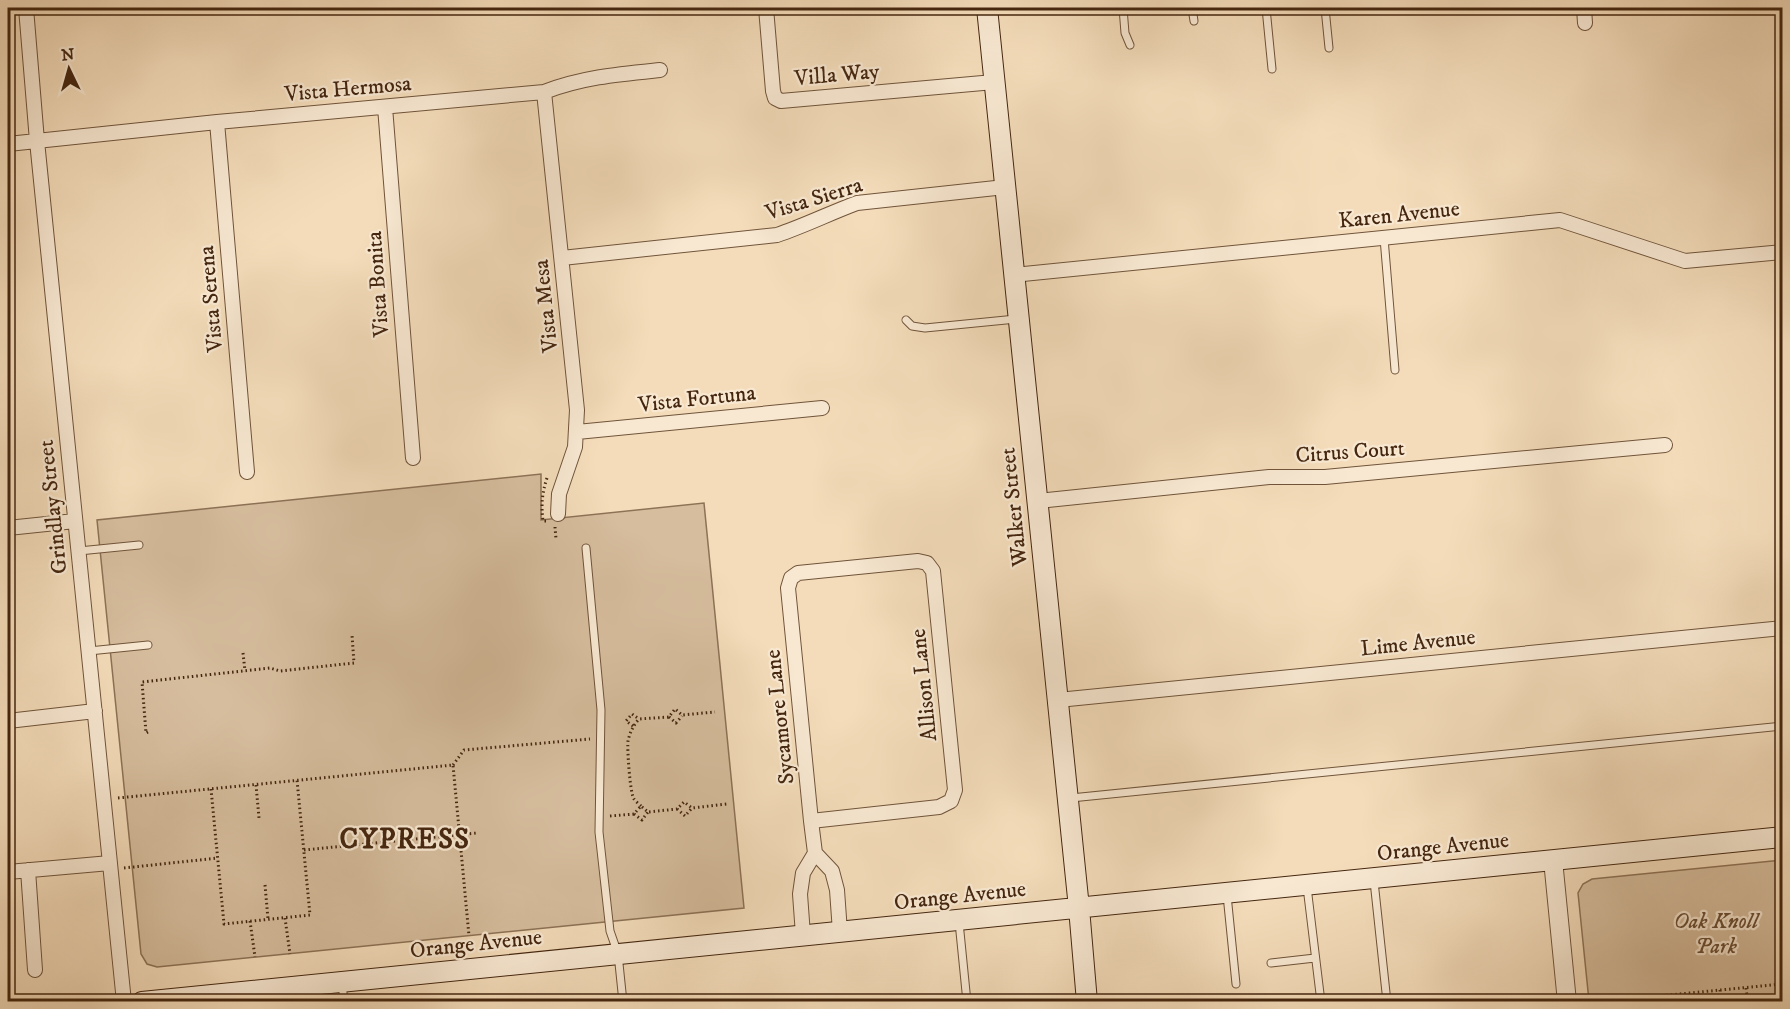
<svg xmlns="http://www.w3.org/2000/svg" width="1790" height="1009" font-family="'IM FELL DW Pica',serif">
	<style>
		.green { fill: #d6bd9d; stroke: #8d7256; stroke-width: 1.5 }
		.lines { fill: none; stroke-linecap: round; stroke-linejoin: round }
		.service-casing { stroke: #70543a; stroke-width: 9 }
		.minor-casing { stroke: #70543a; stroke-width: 16 }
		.tertiary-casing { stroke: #70543a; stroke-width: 20 }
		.secondary-casing { stroke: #44260f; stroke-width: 22 }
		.path { stroke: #44260f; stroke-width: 3; stroke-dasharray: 1.5 3; stroke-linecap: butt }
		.service { stroke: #f8e8d2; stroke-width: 7 }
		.minor { stroke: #f8e8d2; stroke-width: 14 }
		.tertiary { stroke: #f8e8d2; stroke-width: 18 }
		.secondary { stroke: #f8e8d2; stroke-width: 20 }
		.labels { text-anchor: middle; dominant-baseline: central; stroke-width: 4.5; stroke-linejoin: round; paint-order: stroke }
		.street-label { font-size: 22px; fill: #44260f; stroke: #f8e8d2 }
		.park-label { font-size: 22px; font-style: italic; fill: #684c32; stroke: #f8e8d2 }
		.district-label { font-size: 28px; font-weight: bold; letter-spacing: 1.5px; fill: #44260f; stroke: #f8e8d2 }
	</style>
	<rect width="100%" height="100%" fill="#f4dcba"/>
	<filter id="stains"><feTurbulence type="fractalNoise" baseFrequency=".00333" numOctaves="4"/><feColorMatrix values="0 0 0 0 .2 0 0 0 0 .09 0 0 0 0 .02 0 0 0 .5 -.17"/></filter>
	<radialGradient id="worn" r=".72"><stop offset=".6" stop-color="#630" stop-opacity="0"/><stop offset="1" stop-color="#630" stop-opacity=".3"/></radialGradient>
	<!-- green -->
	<path class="green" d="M541,474v46l163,-17 40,405 -587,59 -10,-3 -6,-10 -44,-434z
		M1782,860v141h-193l-11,-108 5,-9 9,-5z"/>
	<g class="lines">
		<!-- service casing -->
		<g class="service-casing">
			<path id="service" d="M1123,8l2,25 5,12
				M1192,8l2,13
				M1266,8l6,61
				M1325,8l4,40
				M1384,238l11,132
				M906,320l6,6 13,2 91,-9
				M586,548l15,162 -2,122 11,99 8,23 5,48
				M79,551l60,-6
				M89,651l59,-6
				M1071,798l711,-72
				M1374,881l13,121
				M1307,887l14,115
				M1227,895l9,89
				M959,922l8,80
				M1271,963l44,-5
				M342,983l2,19"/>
		</g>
		<!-- minor casing -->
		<g class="minor-casing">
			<path id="minor" d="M26,8l11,133 87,861
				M766,8l7,83 2,7 6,3 213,-19
				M1584,8l1,15
				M544,92l33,318 -2,37 -16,47 -1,20
				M385,107l28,351
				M217,122l30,350
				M8,144l209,-22 327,-30c39,-15 76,-18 116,-22
				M562,258l215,-23c27,-9 53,-22 80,-32l148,-16
				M1014,275l546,-55 125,41 97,-9
				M577,432l245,-24
				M1038,501l231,-24h56l340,-32
				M8,528l67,-7
				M1058,700l724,-72
				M8,721l87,-10
				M815,853l17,18 5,19 3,42
				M28,870l7,100
				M8,872l102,-9
				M803,935l-3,-41 3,-21 12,-20 -4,-32 -23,-233 3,-10 7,-5 120,-12 9,2 6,8 22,219 -4,11 -12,6 -128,14"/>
		</g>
		<!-- tertiary casing -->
		<g class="tertiary-casing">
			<path id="tertiary" d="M1553,860l14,142"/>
		</g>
		<!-- secondary casing -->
		<g class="secondary-casing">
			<path id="secondary" d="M987,8l92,900 8,94
				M142,1002l1640,-165"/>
		</g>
		<!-- path -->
		<path class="path" d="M546,521h-3c-2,-16 -1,-28 4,-43
			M555,527l1,12
			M243,653l2,18
			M669,717l7,6 6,-7
			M633,726l-7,-5 6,-7 7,5
			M148,732l-2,1 -4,-51 128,-14 10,3 74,-8 -2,-28
			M453,765l11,-15 126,-11
			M256,785l3,33
			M211,789l13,135 86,-9 -13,-135
			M118,798l335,-33 16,171
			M641,806c-1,-1 -7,-6 -7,-7 -4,-5 -7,-51 -6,-58 2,-9 5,-15 11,-22l30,-2 6,-8 7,6 33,-3
			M677,809l8,7 7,-8
			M634,814l8,6 6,-8
			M610,816l24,-2 7,-8 7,6 29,-3 7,-7 8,6 35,-4
			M304,850l173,-17
			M124,868l94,-10
			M265,885l3,34
			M285,918l5,36
			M250,921l5,36
			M1746,988l1,8
			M1720,990l1,12
			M1613,1002l7,-3 39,-3
			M1660,1002l-1,-6 123,-12
			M1733,1002v-1"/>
		<!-- service -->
		<use href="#service" class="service"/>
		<!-- minor -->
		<use href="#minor" class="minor"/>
		<!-- tertiary -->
		<use href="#tertiary" class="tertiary"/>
		<!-- secondary -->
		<use href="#secondary" class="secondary"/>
	</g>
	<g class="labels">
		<!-- street labels -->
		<g class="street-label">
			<text transform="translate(837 75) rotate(-5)">Villa Way</text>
			<text transform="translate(348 89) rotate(-5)">Vista Hermosa</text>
			<text transform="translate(814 199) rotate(-17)">Vista Sierra</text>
			<text transform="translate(1399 215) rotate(-6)">Karen Avenue</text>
			<text transform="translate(378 284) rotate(-94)">Vista Bonita</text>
			<text transform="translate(211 299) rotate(-95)">Vista Serena</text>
			<text transform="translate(546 306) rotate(-96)">Vista Mesa</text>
			<text transform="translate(697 399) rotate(-6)">Vista Fortuna</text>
			<text transform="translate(1350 452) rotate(-4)">Citrus Court</text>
			<text transform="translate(53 507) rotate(-96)">Grindlay Street</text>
			<text transform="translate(1014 507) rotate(-96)">Walker Street</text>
			<text transform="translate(1418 643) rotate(-6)">Lime Avenue</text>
			<text transform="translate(924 685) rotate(-96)">Allison Lane</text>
			<text transform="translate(780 717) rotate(-96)">Sycamore Lane</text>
			<text transform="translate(1443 847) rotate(-6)">Orange Avenue</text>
			<text transform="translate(960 896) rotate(-6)">Orange Avenue</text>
			<text transform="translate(476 944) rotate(-6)">Orange Avenue</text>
		</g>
		<!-- park labels -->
		<g class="park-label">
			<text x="1716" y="921">Oak Knoll<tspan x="1716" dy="25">Park</tspan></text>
		</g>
		<!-- district labels -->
		<g class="district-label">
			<text x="405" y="839">CYPRESS</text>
		</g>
	</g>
	<!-- margin -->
	<rect width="1790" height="1009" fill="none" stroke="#f4dcba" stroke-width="30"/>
	<rect x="9" y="9" width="1772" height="991" fill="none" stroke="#44260f" stroke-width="3"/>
	<rect x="15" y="15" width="1760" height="979" fill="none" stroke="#44260f" stroke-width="1.5"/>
	<!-- north arrow -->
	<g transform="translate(69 69) rotate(355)" stroke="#f8e8d2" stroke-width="4.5" paint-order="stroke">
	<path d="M0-4.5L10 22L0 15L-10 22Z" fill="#44260f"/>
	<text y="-9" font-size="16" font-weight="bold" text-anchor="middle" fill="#44260f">N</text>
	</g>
	<rect width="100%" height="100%" filter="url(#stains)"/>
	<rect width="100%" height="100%" fill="url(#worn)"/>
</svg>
